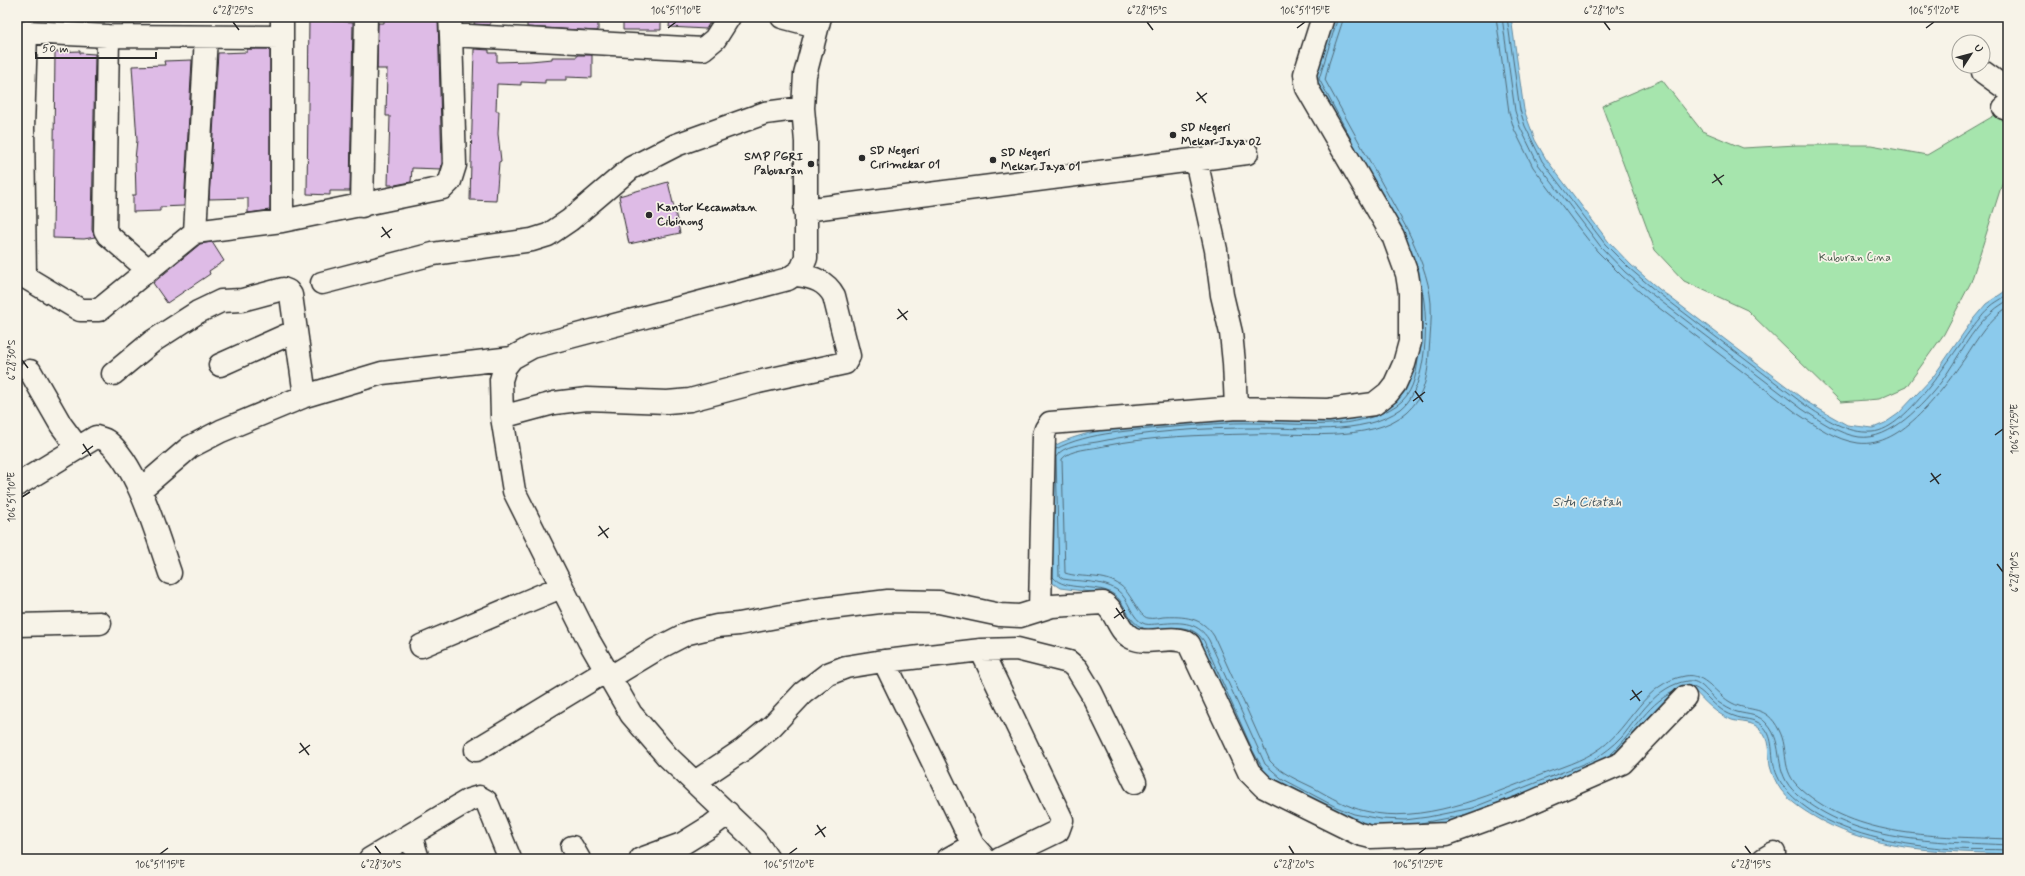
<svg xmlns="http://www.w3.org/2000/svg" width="2025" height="876" font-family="Mynerve,sans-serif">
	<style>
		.green { fill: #a6e5ad; stroke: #68886c }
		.water { fill: #8bcaec; stroke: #658a9f }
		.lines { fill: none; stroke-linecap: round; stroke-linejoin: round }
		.shore { stroke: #516b78; stroke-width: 1 }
		.building { fill: #debbe6; stroke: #2b2b2b }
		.minor-casing { stroke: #2b2b2b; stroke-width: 25 }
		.minor { stroke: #f7f3e8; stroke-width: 22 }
		.ticks { fill: none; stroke: #2b2b2b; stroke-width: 1.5 }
		.poi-dot { fill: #2b2b2b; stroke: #f7f3e8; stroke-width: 1.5 }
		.labels { text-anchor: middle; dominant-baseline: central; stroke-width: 3.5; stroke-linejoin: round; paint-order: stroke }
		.poi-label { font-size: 12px; font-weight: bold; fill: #2b2b2b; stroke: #f7f3e8; text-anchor: start }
		.park-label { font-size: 12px; fill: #4a5a4c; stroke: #f7f3e8 }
		.water-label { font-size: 13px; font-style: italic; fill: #43535b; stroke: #f7f3e8 }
		.neatline { fill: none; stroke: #2b2b2b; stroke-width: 1.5 }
		.ticks-label { font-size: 10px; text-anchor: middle; fill: #2b2b2b }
	</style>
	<rect width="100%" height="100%" fill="#f7f3e8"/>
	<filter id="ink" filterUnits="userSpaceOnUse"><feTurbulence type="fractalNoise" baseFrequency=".025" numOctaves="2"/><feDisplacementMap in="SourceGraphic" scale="8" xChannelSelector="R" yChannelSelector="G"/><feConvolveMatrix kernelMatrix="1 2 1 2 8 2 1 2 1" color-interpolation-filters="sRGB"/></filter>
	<g filter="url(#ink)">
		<!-- green -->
		<path class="green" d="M1662,80l40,51 41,17 54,-3h74l56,10 80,-47 1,57 -37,117 -27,52 -38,53 -27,12 -38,3 -94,-92 -63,-29 -29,-31 -53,-144z"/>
		<!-- water -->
		<path class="water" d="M1330,17h181l13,93 11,30 11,19 62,82 23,24 28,24 148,113 24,14 16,9 26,3 12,-5 13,-9 35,-37 41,-59 12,-14 18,-12 4,-8v570c-67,-3 -128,-2 -188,-34 -14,-8 -29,-17 -39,-30 -5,-7 -9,-16 -11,-24 -2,-13 0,-27 -10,-37 -8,-8 -19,-6 -28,-9 -16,-6 -27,-18 -38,-30h-6l-15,6 -11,8 -18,18 -16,21 -19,17 -134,57 -46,9h-65l-77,-35 -29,-22 -57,-126 -5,-6 -61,-8 -29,-35 -46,-6 -6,-4 -5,-5 3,-132c50,-28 144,-24 202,-28 45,-4 89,-8 133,-12l16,-13 9,-19 4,-71 -103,-214z"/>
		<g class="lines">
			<!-- shore -->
			<path class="shore" d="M1338,17l-19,62 33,62
				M1344,17l-15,46 -4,17 82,149c11,23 22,49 24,74 1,16 -1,33 -2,49 -1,22 -4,44 -22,60 -36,32 -111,20 -156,22 -48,1 -99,2 -147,12 -12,3 -34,3 -42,13l3,114c18,6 39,0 56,13 10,7 18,31 27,32 4,1 10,0 15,-1 21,-1 39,0 51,19l56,125c12,13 28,19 44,27 16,9 33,19 51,23 55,14 123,-15 173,-35 20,-8 45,-15 63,-28 30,-22 43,-65 84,-72 20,-4 31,19 47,27 19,10 34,1 47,27 11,21 0,40 22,59 56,50 137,47 207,50
				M1496,17l13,95 5,17 19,38 41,55 23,29 25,25 28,25 148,113c18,12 38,26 60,29 44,6 85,-54 107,-85 12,-19 24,-39 43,-51
				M1502,17l13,94 5,16 18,37 41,54 22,29 24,25 29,24 148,113c17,11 36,25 57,28 31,4 65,-33 82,-55 17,-23 30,-53 52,-71 4,-4 10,-7 15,-11
				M1507,17l13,93 5,16 17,35 41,54 22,29 24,24 28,24 148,113c20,13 42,29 67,27 37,-2 84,-86 107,-113 3,-4 6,-8 10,-11 5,-6 15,-9 19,-15
				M1420,282c10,30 8,107 -19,127 -39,28 -102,18 -147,19 -52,0 -106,3 -157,14 -12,2 -35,3 -41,15l3,119 4,3c18,3 38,1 54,11 13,9 14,30 28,34 4,1 9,0 12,0 21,-2 40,-4 52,16l56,124 16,14 55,29 18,7 26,5 25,1 23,-3 44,-9 121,-48c11,-7 21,-14 29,-23 17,-21 34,-51 65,-56 14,-2 21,13 31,21 6,4 12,8 19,10 11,3 22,2 30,12 19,21 4,48 30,70 59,50 138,47 211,51
				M1056,449c31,-17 82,-19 118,-22 27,-2 54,-5 81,-4 46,0 102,9 142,-18 15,-10 19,-28 21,-45
				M1053,566v11c12,15 43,6 60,17 14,9 13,27 30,34
				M1175,628c13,-1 22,3 29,13l49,110 10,18
				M1689,686c12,1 20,15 29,21 5,4 10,7 16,9 10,4 19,2 28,9 12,11 9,26 12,40 4,21 21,35 37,46 42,27 93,34 142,38 19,1 37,0 55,1
				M1609,756c23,-20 36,-51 64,-64
				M1421,823l43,-8"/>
		</g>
		<!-- building -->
		<path class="building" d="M384,17h54l4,148 -1,4 -29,-1 -1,14 -16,3h-7l2,-69h-4l1,-47h-10l1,-46h6z
			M475,17h15v8l-16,-1z
			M527,17h71v14l-71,-4z
			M623,17h38v13h-38z
			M670,17h43l-7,12 -37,-2z
			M309,18l23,1v2l21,1 -3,169h-20v4l-23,-1z
			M247,49h23v161l-22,3v-15l-39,1 9,-146 29,-1z
			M474,49l15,1v3h8v9l33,-1 22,-2v-2h25v-2h15v23l-26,-1v3h-21v3l-24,-1v3l-24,-1 -1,27h3l-1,23 3,27 -2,1 -3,39 -26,-1z
			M80,51v2l15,1 -3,176 3,7 -11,2 -31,-1 2,-186z
			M192,60l-8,146 -24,1v4l-27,1v-17h3l-1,-36 2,-19 -5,-74 33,-1 -1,-4z
			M668,182l12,51 -51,11 -10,-48z
			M212,242l12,19 -15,10 1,3 -43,29 -14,-20 47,-39z"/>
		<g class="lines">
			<!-- minor casing -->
			<g class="minor-casing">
				<path id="minor" d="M450,17l1,18
					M782,17l34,9
					M108,36l-3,194 3,5 39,34
					M281,37l-173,-1 -82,-4 -3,96 2,149 55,33h19l96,-78 87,-11 161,-33 7,-7 5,-16 -4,-130 252,14 12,-10 14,-22
					M1983,72l25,18
					M2004,108l4,-3
					M1196,160l20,90 6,45 9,38 3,30 2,45
					M362,206l4,-189
					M805,210l442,-57
					M282,221v-204
					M195,232l11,-195
					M322,283l111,-29 99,-14 16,-5 22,-15 61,-52 45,-23 89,-32 38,-5
					M220,365l76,-34
					M30,371l31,54 17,23
					M113,374l40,-33 45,-29 23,-11 21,-1 41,-11 5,2 3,4 14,101
					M502,417l52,-14 33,-4 80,3 23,-2 68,-18 87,-19 4,-7 -15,-60c-8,-15 -21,-19 -37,-21
					M17,485l79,-48c4,1 9,2 11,4 31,25 50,95 63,132
					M140,490l50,-43 31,-16 84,-35 77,-23 130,-15
					M1040,609l4,-174 2,-6 4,-6 186,-15 92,2 46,-6 14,-11 7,-9 9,-20 6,-22v-49l-3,-19 -14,-38 -86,-148 -2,-14 18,-57
					M17,625l83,-2
					M421,646l140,-59
					M981,650l81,170 -4,11 -58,28
					M884,661l89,184
					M609,678l48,-29 31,-16 29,-7 22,-2 75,-14 74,-9 51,1 61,13 20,1 32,-10 51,-3c14,8 14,28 29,35 18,8 42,-5 57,6l60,128 15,15 95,47 12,3 76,-3 74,-27 101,-44 63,-66
					M476,750l130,-79
					M695,782l49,-33 28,-23 31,-33 25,-19 18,-7 31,-5 104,-12 36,-1 52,13 8,7 14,23 44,90
					M411,836l7,23
					M572,847l7,12
					M370,859l99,-59 10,-3 7,4 2,4 22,54
					M641,859l41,-15 29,-18 17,-13
					M768,859l-13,-19 -88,-84 -36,-42 -42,-73 -75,-150 -12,-74 -1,-37 4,-13 7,-9 20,-11 256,-68 13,-9 5,-12v-116l-3,-34 2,-33 15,-58
					M948,859l25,-14 9,10
					M1764,859l10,-6"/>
			</g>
			<!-- minor -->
			<use href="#minor" class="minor"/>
		</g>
	</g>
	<!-- ticks -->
	<path class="ticks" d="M233,22l6,8M1147,22l6,8M1604,22l6,8M668,28l8,-6M1297,28l8,-6M1926,28l8,-6M1197,92l9,11M1196,101l11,-8M1714,174l8,11M1712,183l12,-8M382,227l8,11M381,237l11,-8M898,309l9,11M897,319l11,-8M22,360l6,8M1415,391l8,11M1413,401l12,-9M1995,435l8,-6M83,444l8,12M82,454l11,-8M1931,473l8,11M1930,482l11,-8M22,497l8,-5M599,526l9,12M598,536l11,-8M1997,564l6,8M1116,608l8,11M1114,618l11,-8M1632,690l8,11M1630,700l12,-9M300,743l9,12M299,753l11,-8M817,825l8,12M815,835l11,-8M375,846l6,8M1289,846l5,8M1745,846l6,8M160,854l8,-6M789,854l8,-6M1418,854l8,-6"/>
	<!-- markers -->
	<g class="poi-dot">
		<circle cx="1173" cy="135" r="4"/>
		<circle cx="862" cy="158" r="4"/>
		<circle cx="993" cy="160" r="4"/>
		<circle cx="811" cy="164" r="4"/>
		<circle cx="649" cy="215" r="4"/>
	</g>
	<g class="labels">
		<!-- poi labels -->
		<g class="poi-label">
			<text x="1181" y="128">SD Negeri<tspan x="1181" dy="14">Mekar Jaya 02</tspan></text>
			<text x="870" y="151">SD Negeri<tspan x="870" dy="14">Cirimekar 01</tspan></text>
			<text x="1001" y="153">SD Negeri<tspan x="1001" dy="14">Mekar Jaya 01</tspan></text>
			<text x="803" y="157" text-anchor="end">SMP PGRI<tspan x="803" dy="14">Pabuaran</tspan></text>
			<text x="657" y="208">Kantor Kecamatan<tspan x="657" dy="14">Cibinong</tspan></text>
		</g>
		<!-- park labels -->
		<g class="park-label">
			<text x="1855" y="258">Kuburan Cina</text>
		</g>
		<!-- water labels -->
		<g class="water-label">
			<text x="1587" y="502">Situ Citatah</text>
		</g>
	</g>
	<!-- margin -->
	<rect width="2025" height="876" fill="none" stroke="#f7f3e8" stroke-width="44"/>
	<!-- north arrow -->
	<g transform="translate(1971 54) rotate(54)"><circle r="19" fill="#f7f3e8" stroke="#a5a39c"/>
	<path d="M0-3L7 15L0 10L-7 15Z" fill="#2b2b2b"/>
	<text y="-6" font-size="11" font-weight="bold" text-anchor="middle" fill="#2b2b2b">U</text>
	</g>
	<!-- scale -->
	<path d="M36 52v6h120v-6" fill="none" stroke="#2b2b2b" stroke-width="2"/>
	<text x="42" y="52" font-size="12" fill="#2b2b2b" stroke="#f7f3e8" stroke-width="3" paint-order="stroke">50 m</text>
	<rect x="22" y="22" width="1981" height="832" class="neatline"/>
	<g class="ticks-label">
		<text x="233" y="14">6°28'25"S</text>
		<text x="676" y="14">106°51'10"E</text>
		<text x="1147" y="14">6°28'15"S</text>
		<text x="1305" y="14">106°51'15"E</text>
		<text x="1604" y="14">6°28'10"S</text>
		<text x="1934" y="14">106°51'20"E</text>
		<text transform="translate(11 360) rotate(-90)" y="4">6°28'30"S</text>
		<text transform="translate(2014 429) rotate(-90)" y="4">106°51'25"E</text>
		<text transform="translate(11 497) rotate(-90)" y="4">106°51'10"E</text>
		<text transform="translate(2014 572) rotate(-90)" y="4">6°28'10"S</text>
		<text x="160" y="868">106°51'15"E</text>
		<text x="381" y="868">6°28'30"S</text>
		<text x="789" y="868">106°51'20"E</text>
		<text x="1294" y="868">6°28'20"S</text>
		<text x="1418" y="868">106°51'25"E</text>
		<text x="1751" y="868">6°28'15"S</text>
	</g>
</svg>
